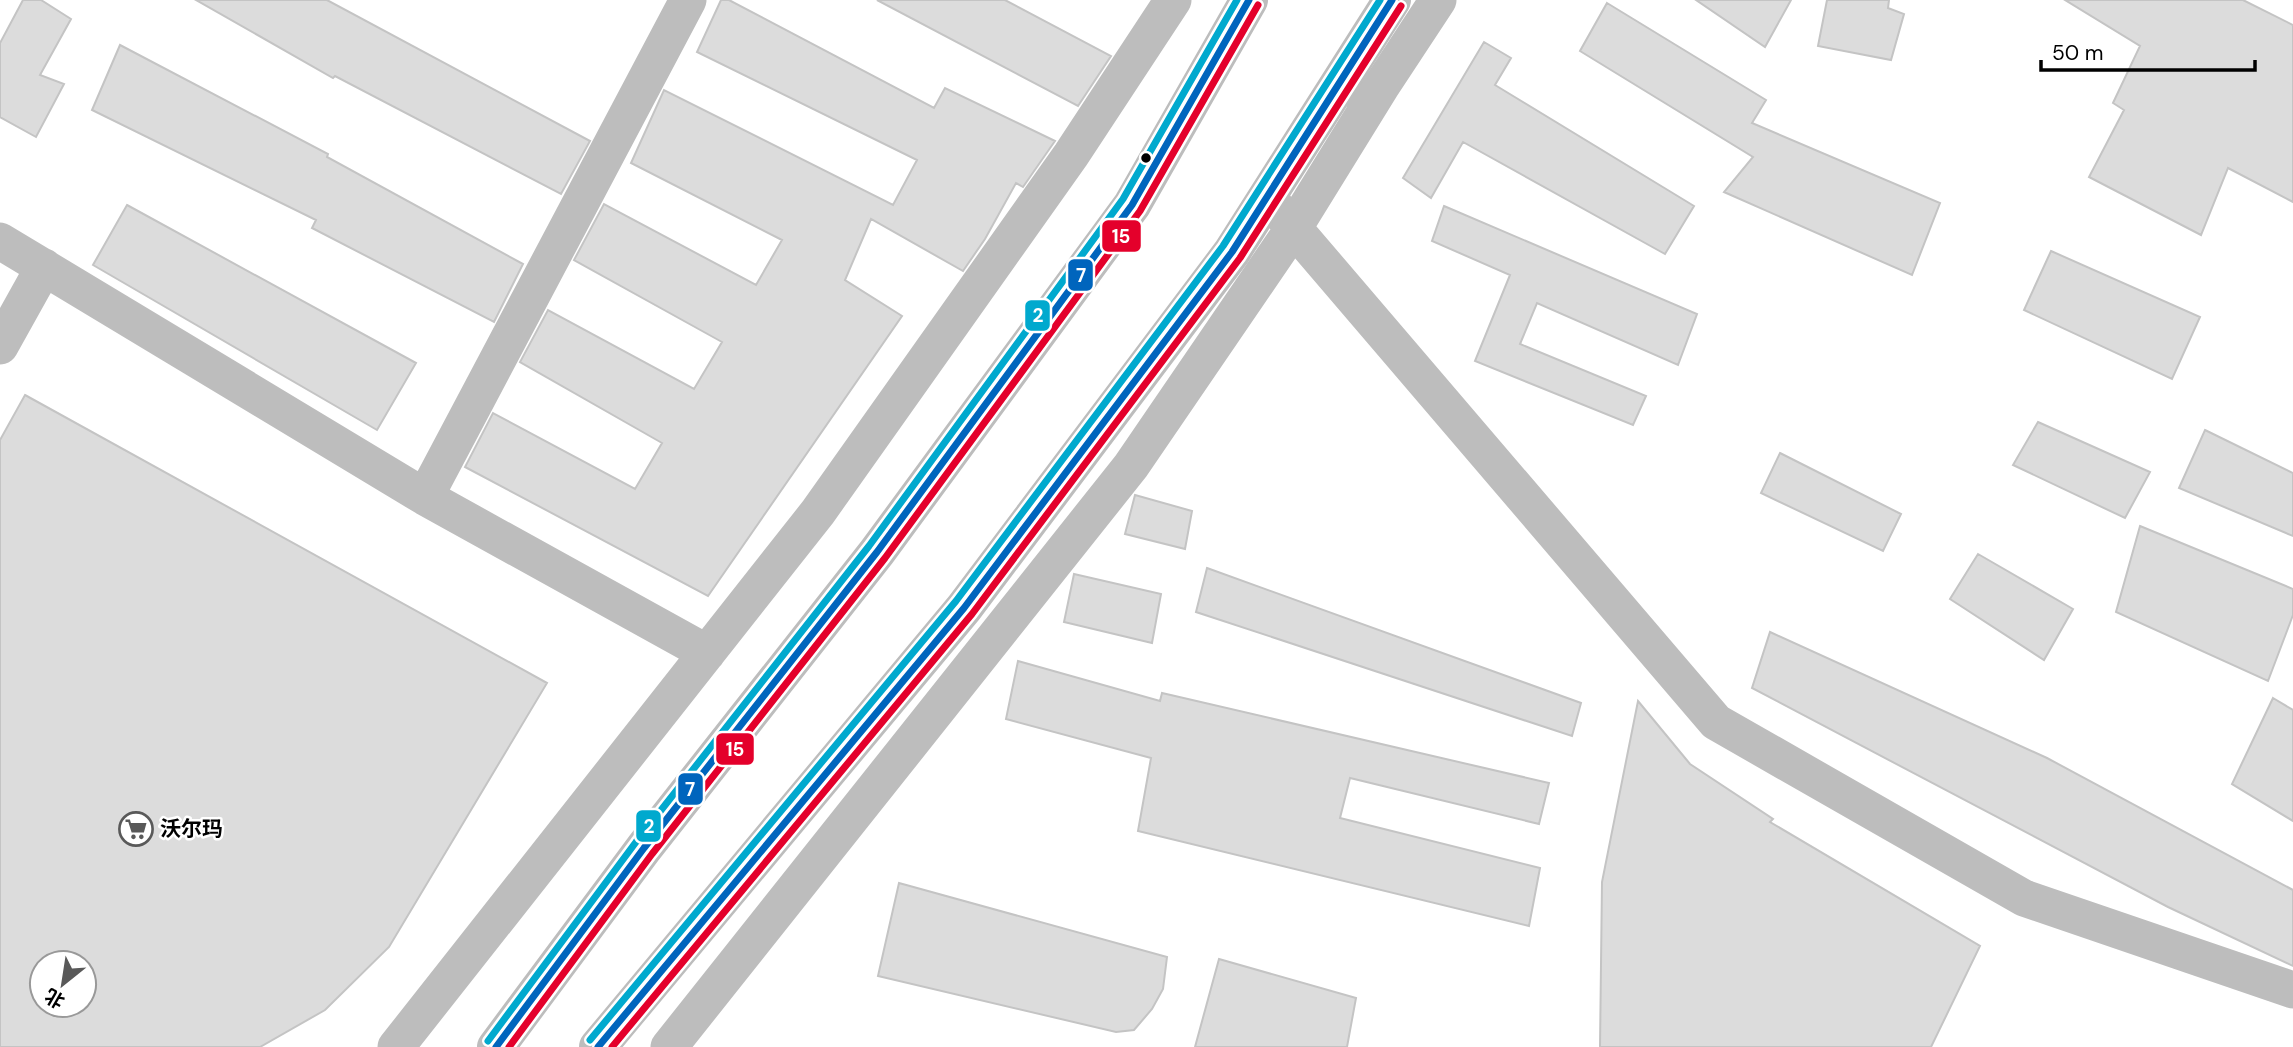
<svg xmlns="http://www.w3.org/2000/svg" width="2293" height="1047" font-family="'DM Sans','Noto Sans SC',sans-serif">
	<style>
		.building { fill: #dcdcdc; stroke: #c4c4c4; stroke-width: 2; fill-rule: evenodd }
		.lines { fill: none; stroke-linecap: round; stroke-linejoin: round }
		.minor { stroke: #bdbdbd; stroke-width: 37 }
		.major { stroke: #bdbdbd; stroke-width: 38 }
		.bus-1-casing { stroke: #fff; stroke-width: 12 }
		.bus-2-casing { stroke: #fff; stroke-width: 12 }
		.bus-3-casing { stroke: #fff; stroke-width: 12 }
		.bus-1 { stroke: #0065bd; stroke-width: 7 }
		.bus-2 { stroke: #e4002b; stroke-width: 7 }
		.bus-3 { stroke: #00a9ce; stroke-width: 7 }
		.bus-dot { fill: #000; stroke: #fff; stroke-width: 2.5 }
		.labels { text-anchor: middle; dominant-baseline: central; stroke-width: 5; stroke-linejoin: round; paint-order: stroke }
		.poi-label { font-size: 21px; font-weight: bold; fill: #000; stroke: #fff; text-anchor: start }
		.line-badge { stroke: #fff; stroke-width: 2.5 }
		.badge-label { font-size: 19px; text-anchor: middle; font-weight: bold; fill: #fff }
	</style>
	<rect width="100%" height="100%" fill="#fff"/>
	<!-- building -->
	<path class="building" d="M23,0h18l30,19 -31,56 24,9 -28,53 -36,-20v-74z
		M196,0h131l263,141 -29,53 -226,-118 -2,2z
		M721,0h8l205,108 11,-20 110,53 -32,46 -7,-4 -31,56 -22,32 -92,-52 -26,61 57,36 -194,280 -243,-129 28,-54 142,76 27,-46 -142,-81 28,-52 146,79 28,-47 -148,-82 30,-56 152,81 26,-45 -151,-77 33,-73 229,115 24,-45 -220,-108z
		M877,0h128l106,56 -33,50z
		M1696,0h95l-26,47z
		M1827,0h62l-1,8 16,6 -13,46 -73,-14z
		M2065,0h178l50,25v177l-65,-34 -27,67 -112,-58 35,-67 -11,-7 27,-57z
		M1607,3l159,97 -14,23 188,80 -28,72 -188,-83 29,-35 -173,-106z
		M1484,42l27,16 -16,27 199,121 -29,48 -202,-112 -32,56 -28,-20z
		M120,45l208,109 -1,3 196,107 -29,58 -182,-94 4,-8 -224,-110z
		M127,205l289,158 -39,67 -284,-165z
		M1444,206l253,108 -19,51 -141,-62 -17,41 126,52 -13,29 -158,-64 35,-86 -78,-34z
		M2051,251l149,66 -28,62 -148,-69z
		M25,395l522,288 -158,264 -64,63 -65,37h-260v-607zM42,963h42v42h-42z
		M2038,422l112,50 -25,46 -112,-53z
		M2205,430l88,43v63l-114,-48z
		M1780,453l121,61 -18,37 -122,-58z
		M1135,495l57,16 -7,38 -60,-15z
		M2140,526l153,63v26l-25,66 -152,-69z
		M1978,554l95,55 -29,51 -94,-61z
		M1207,568l374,135 -9,33 -376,-124z
		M1074,574l87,20 -9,49 -88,-21z
		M1770,632l277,126 246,132v76l-125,-59 -416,-219z
		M1018,661l142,40 2,-8 387,90 -10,41 -189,-46 -10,40 200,50 -11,58 -391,-95 13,-73 -145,-39z
		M2273,698l20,12v111l-61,-37z
		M1638,701l52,63 83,55 -3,3 210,124 -49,101h-331l2,-165z
		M899,883l268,74 -4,32 -11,20 -18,21 -18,2 -238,-56z
		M1219,959l137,39 -9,49h-152z"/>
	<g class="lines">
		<!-- minor -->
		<path class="minor" d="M688,0l-263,497 282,156
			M1363,98l19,-13 56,-85
			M1267,197l449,525 308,176 269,92
			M0,241l425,256
			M0,346l44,-79
			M396,1047l422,-535 253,-357 102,-155
			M669,1047l462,-581 162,-237 89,-144"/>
		<!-- major -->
		<path class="major" d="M496,1047l148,-199 233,-296 255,-347 117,-205
			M598,1047l366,-439 268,-356 160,-252"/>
		<!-- bus-1 casing -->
		<g class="bus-1-casing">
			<path id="bus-1" d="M496,1047l148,-199 233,-296 255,-347 117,-205
				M598,1047l366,-439 268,-356 160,-252"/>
		</g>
		<!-- bus-2 casing -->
		<g class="bus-2-casing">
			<path id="bus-2" d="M509,1047l143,-193 233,-296 255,-347 118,-206
				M612,1047l360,-433 268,-356 161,-252"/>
		</g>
		<!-- bus-3 casing -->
		<g class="bus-3-casing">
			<path id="bus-3" d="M590,1040l366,-439 267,-355 157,-246
				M488,1041l148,-199 233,-296 254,-347 114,-199"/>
		</g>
		<!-- bus-1 -->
		<use href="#bus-1" class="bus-1"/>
		<!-- bus-2 -->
		<use href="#bus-2" class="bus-2"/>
		<!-- bus-3 -->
		<use href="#bus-3" class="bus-3"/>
	</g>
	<!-- icons -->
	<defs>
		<g id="supermarket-ring" transform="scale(1.75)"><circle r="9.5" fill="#fff" stroke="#595959" stroke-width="1.5"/><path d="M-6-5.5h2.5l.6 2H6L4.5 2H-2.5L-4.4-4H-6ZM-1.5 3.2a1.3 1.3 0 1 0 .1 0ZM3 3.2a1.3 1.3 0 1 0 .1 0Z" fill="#595959"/></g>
	</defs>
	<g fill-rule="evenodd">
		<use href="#supermarket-ring" x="136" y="829"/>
	</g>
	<!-- markers -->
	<circle class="bus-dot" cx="1146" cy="158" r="6"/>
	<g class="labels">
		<!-- poi labels -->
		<g class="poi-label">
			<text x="160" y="829">沃尔玛</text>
		</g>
	</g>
	<g class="line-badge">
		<rect x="1101" y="219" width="41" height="34" rx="7" fill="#e4002b"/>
		<rect x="1067" y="258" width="27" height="34" rx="7" fill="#0065bd"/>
		<rect x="1024" y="299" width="27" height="33" rx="7" fill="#00a9ce"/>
		<rect x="715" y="732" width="40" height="34" rx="7" fill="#e4002b"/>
		<rect x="677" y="772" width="27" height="34" rx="7" fill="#0065bd"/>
		<rect x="635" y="809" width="27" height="34" rx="7" fill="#00a9ce"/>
	</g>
	<g class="badge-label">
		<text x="1121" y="243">15</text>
		<text x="1081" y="282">7</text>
		<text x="1038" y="322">2</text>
		<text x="735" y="756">15</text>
		<text x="690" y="796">7</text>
		<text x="649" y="833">2</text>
	</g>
	<!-- north arrow -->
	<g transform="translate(63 984) rotate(210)"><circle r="33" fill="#ffffff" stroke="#999999" stroke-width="2"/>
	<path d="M0-5L12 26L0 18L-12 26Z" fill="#595959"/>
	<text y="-10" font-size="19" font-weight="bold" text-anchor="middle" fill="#000000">北</text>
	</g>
	<!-- scale -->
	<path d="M2041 60v10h214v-10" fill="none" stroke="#000000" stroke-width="3.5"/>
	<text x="2052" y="60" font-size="21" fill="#000000" stroke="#ffffff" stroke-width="5" paint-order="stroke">50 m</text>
</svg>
